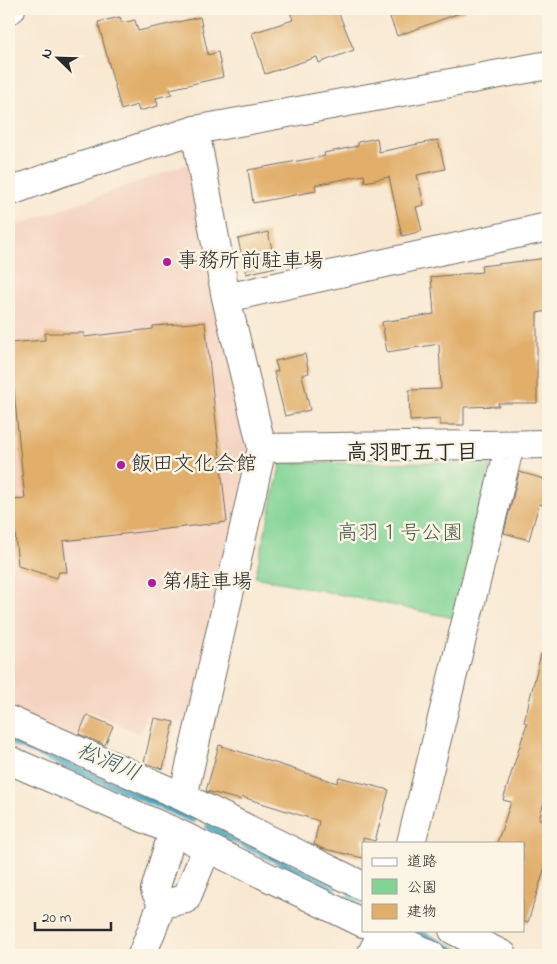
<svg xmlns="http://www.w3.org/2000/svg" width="557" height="964" font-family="'Indie Flower','Klee One',sans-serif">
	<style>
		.built { fill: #f5d3c1 }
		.green { fill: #81d496; stroke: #568060 }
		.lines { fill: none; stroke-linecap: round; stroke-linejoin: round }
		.stream { stroke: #44a8c4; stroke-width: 8 }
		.building { fill: #e1af6b }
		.minor-casing { stroke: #736d65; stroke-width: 30 }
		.tertiary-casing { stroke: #736d65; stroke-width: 30 }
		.minor { stroke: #fff; stroke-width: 28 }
		.tertiary { stroke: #fff; stroke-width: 28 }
		.poi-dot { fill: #b5179e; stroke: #fcf5e5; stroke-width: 2 }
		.labels { text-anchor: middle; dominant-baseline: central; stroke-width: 5; stroke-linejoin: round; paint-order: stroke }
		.poi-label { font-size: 21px; fill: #2b2b2b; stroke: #fcf5e5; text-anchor: start }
		.park-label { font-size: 21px; fill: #455e4b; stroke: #fcf5e5 }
		.neighbourhood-label { font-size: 22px; font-weight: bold; fill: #2b2b2b; stroke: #fcf5e5 }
		.water-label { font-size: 22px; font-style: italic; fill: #355d68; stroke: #fcf5e5 }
	</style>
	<rect width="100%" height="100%" fill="#fcf5e5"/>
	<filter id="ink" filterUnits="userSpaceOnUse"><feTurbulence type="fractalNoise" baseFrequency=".02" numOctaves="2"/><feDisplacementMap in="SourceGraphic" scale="10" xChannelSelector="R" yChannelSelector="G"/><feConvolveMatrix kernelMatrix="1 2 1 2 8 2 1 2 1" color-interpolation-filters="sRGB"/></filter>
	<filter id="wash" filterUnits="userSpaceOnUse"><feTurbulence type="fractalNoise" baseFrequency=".0096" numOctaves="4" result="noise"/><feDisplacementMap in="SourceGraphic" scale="20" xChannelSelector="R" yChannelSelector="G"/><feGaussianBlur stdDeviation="1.12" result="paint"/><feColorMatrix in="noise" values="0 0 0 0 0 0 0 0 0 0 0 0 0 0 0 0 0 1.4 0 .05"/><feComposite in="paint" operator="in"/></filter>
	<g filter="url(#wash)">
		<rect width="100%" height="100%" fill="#f8e8d1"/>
		<!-- built -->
		<path class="built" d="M188,164l61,286 -61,274 -41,-9 -7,19 -54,-23 -14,29 -63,-27v-485z"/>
		<!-- green -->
		<path class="green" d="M491,462l-37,156 -199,-41 26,-114z"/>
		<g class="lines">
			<!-- stream -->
			<path class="stream" d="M9,740l184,79
				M209,827l125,60
				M351,895l12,6
				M413,930l49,25"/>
		</g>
		<g id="blocks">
			<!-- building -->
			<path class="building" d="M289,9h48l17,41 -35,13 -2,-6 -52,17 -13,-41 41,-13z
				M387,9h77l1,2 -68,25z
				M120,17l2,6 13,-3 3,11 62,-14 8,38 10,-3 5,25 -53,12 2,5 -16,4 2,8 -19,5 -2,-6 -16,5 -23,-88z
				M377,138l2,14 59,-12 7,29 -28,6 7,30 -8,2 6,24 -20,5 -13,-59 -24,5 -1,-7 -49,10 1,6 -63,12 -5,-33 77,-14 -1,-3 34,-7v-4z
				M268,232l8,35 -30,7 -8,-35z
				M548,258v53l-11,2v90h-39l1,3 -35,1v18h-24v-6l-30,2 -1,-31 32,-1 -2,-45 -52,8 -5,-30 52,-8 -3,-37 51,-5 -1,-6z
				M205,322l22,200 -164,19 4,31h-8l-2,6 -39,-12 -6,-66 13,-1 -16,-156 36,-3v-7h39v4l69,-8v-3z
				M305,354l4,19 -7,2 8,35 -25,6 -11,-44 4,-1 -3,-10z
				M519,472l29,8v27l-9,-3 -10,36 -25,-7z
				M541,654l7,1v74l-5,18 5,2v40l-9,30 9,3v35l-20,65h-5v-79h-26l14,-41 -8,-2 24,-77 -3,-1z
				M87,715l26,11 -8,19 -26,-11z
				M154,718l20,4 -11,47 -19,-6z
				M219,745l118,38 2,-6 50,13 -14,51 -12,-3v20l-42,-10 -7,-4 5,-23 -77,-24 -1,3 -35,-9z"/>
		</g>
	</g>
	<g filter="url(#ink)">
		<use href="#blocks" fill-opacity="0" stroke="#736d65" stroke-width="1"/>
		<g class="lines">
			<!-- minor casing -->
			<g class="minor-casing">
				<path id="minor" d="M9,9h2
					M226,298l322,-71
					M262,448l286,-4
					M9,720l174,77 180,89
					M9,760l164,71 190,92
					M183,797l79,-349 -36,-150 -31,-168
					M411,843l99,-398
					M162,904l24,-5 21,-51
					M379,930l52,25
					M453,930l50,25
					M142,955l20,-51 -7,-14 18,-59
					M371,955l12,-25"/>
			</g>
			<!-- tertiary casing -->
			<g class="tertiary-casing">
				<path id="tertiary" d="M9,192l51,-19 135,-43 353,-65"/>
			</g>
			<!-- minor -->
			<use href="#minor" class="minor"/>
			<!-- tertiary -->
			<use href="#tertiary" class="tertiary"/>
		</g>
	</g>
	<!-- markers -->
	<g class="poi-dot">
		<circle cx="167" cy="262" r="5"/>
		<circle cx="121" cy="465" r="5"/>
		<circle cx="152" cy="583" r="5"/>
	</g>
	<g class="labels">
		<!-- poi labels -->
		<g class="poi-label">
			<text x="177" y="262">事務所前駐車場</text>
			<text x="131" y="465">飯田文化会館</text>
			<text x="162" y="583">第1駐車場</text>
		</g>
		<!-- park labels -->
		<g class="park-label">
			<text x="400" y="534">高羽１号公園</text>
		</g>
		<!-- neighbourhood labels -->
		<g class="neighbourhood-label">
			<text x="412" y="454">高羽町五丁目</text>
		</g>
		<!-- water labels -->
		<g class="water-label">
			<text transform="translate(108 763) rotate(23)">松洞川</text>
		</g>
	</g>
	<!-- margin -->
	<rect width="557" height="964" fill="none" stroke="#fcf5e5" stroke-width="30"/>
	<!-- legend -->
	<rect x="362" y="842" width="162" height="90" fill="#fcf5e5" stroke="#a8a49b"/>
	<rect x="372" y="858" width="25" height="8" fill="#ffffff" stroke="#a8a49b"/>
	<text x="407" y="866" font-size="15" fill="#2b2b2b">道路</text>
	<rect x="372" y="879" width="25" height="15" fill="#81d496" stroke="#a8a49b"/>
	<text x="407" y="892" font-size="15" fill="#2b2b2b">公園</text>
	<rect x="372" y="904" width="25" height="15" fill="#e1af6b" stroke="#a8a49b"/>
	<text x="407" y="916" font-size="15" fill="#2b2b2b">建物</text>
	<!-- north arrow -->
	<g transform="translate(58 58) rotate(293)" stroke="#fcf5e5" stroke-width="4" paint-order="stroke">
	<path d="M0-4L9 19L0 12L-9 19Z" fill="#2b2b2b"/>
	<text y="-8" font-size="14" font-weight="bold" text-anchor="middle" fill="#2b2b2b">N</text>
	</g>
	<!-- scale -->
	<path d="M35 922v8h76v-8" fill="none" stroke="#2b2b2b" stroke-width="2.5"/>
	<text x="42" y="922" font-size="15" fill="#2b2b2b" stroke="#fcf5e5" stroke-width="4" paint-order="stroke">20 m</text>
</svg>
